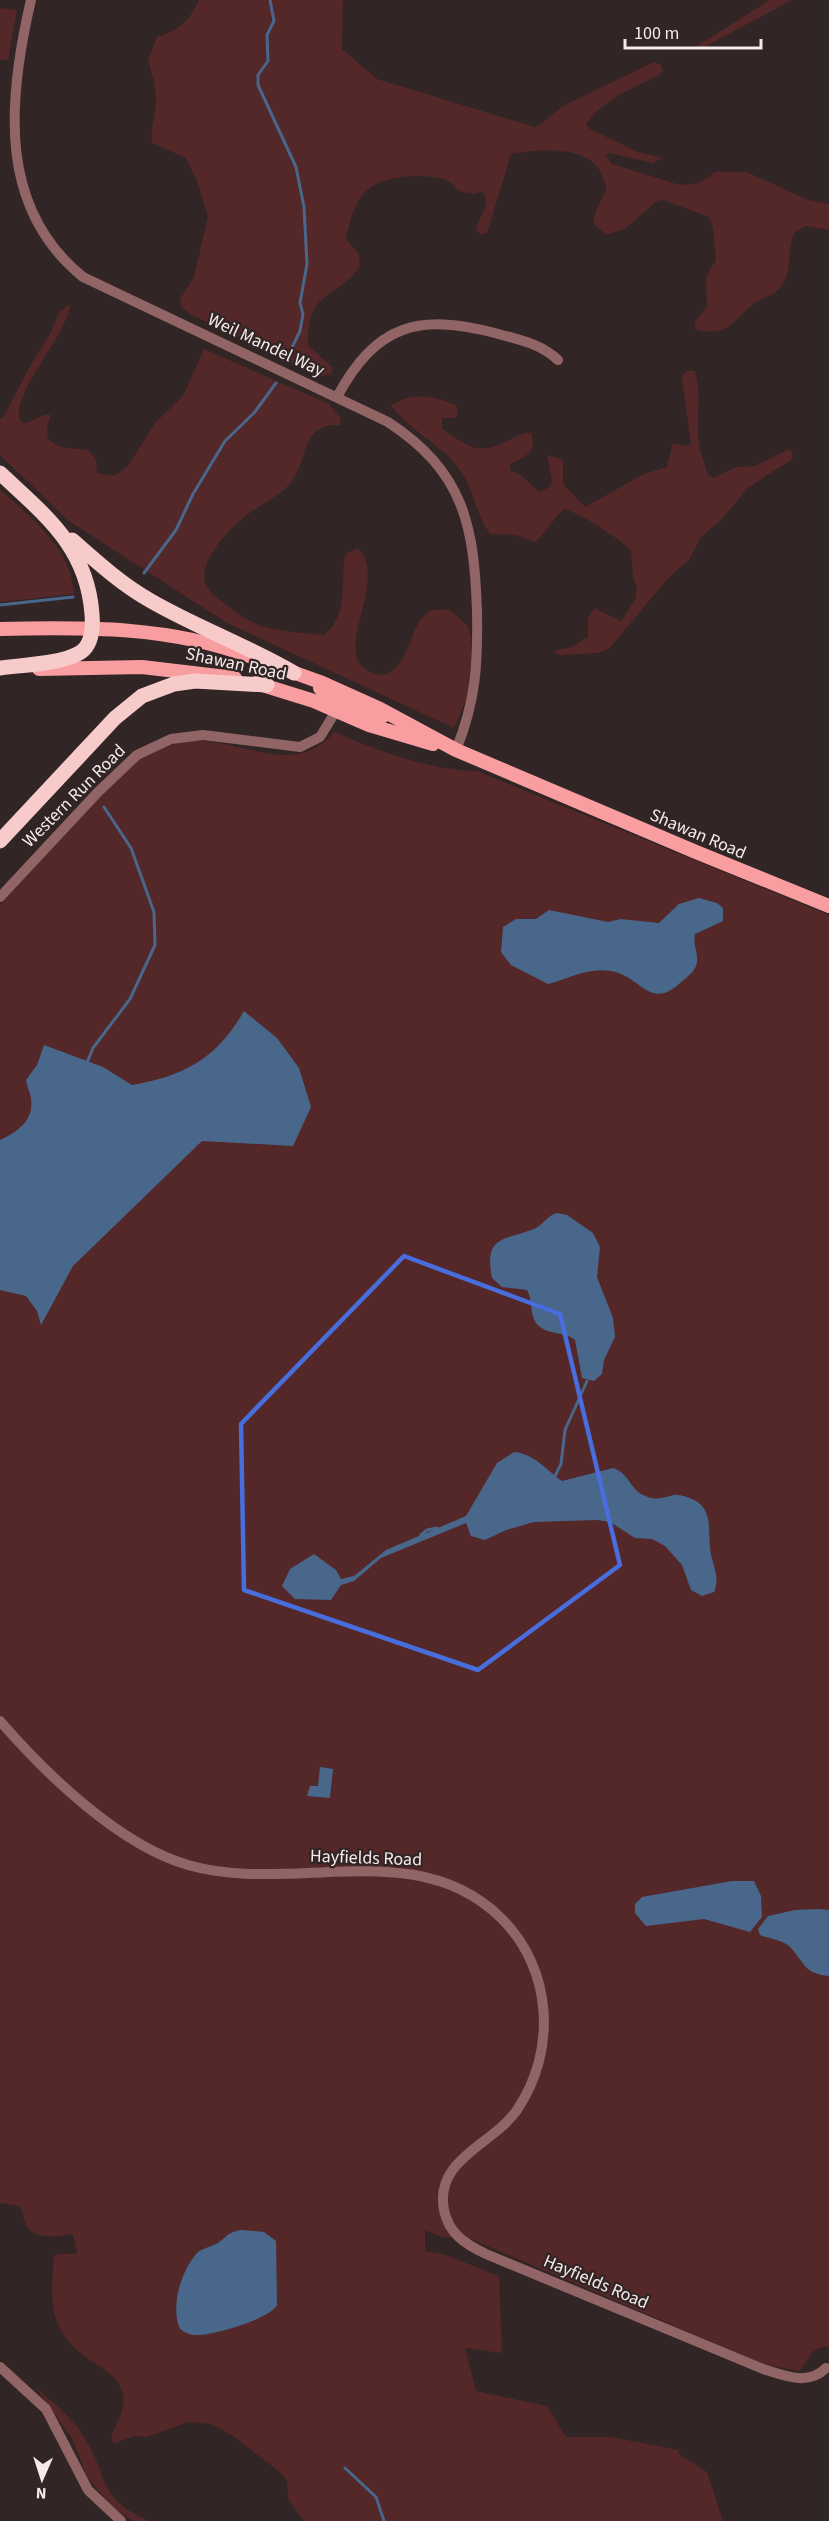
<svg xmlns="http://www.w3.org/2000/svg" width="829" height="2521" font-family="'Source Sans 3',sans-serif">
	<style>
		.green { fill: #542729 }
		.water { fill: #49678b }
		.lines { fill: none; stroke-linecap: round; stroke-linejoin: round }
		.stream { stroke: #49678b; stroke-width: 3 }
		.minor { stroke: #916465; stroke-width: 10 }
		.major { stroke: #f99ea0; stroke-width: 14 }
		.highway { stroke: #f8cbcb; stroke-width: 15 }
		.marked { fill: none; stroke: #486ddc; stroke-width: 4.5; stroke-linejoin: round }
		.labels { text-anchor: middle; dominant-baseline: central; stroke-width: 4.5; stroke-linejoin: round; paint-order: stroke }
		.street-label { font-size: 18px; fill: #f4ebea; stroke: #322525 }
	</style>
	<rect width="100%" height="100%" fill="#322525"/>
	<!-- green -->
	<path class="green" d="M199,0h144l-1,49 35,30 158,48c12,-5 18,-15 30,-22l89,-43 6,2 3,6 -3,5c-27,13 -56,24 -74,49l4,5 48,23 25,6 -11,5 -42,-10 -5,1 7,10 68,21 20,-2 15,-11h32l61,28 21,4v26l-23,-4 -11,6c-8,15 -3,35 -11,50 -5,12 -19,14 -29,21 -22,16 -26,36 -60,26v-7l12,-15 -1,-31 10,-16 -3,-32 -4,-11 -46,-17 -6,1 -32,28 -19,6 -13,-12 3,-12 11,-23c-3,-6 -5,-16 -10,-21 -16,-22 -63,-17 -86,-13l-24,79 -7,1 -4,-5c3,-13 18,-28 5,-38l-5,3c-5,-1 -14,-1 -18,-4 -6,-4 -7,-10 -15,-11 -25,-6 -67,-5 -83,19 -8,13 -11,27 -14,41l13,15 1,12c-23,34 -53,22 -52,79l25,23 -2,6 -9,2 -12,-4 -120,-58 -9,-8 -1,-7 14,-22 14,-61 -11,-35 -11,-23 -34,-15c-2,-15 3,-25 4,-39 1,-15 -4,-30 -8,-44l9,-23c23,-7 32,-16 42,-37z
		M770,0h22l-91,49 -4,-3z
		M0,8l17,2 -9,50h-8z
		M70,304c-3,33 -54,81 -51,114l3,5c11,1 17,-10 29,-8 -14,34 12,32 37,35l8,10 1,13 17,3 14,-10 27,-43 28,-27 21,-47 125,55 12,15 -1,6c-40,-2 -31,33 -48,56 -10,15 -34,24 -48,36 -16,14 -47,45 -38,68 6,13 45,39 59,42 19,5 40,6 59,8 23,-19 18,-49 20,-77l3,-5 11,-5c35,36 -40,118 25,127 28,-6 26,-54 47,-64 5,-2 14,-1 20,-1l18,16 3,12 2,37 -4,18 -15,35 -227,-105 -158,-102 -69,-66v-36l4,-3 26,-50 20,-32 10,-23z
		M688,371h7c6,22 2,40 3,62 0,15 6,29 10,42l6,3 22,-11 19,-1 34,-17 4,4 -1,6 -44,29 -27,32 -20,17 -12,23 -19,16 -61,73 -12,4 -38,2 -5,-4 18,-4 16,-10v-19l6,-10 27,13 14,-21 2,-12 -4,-12 -2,-26c-16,-14 -47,-35 -67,-41 -12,11 -17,24 -30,33l-18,-7 -26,-1c-15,-20 -15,-44 -30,-64 -19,-26 -49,-39 -69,-64 20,-15 42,-10 65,-1l2,8 -3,5h-13v11c26,17 35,27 66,12 8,-4 14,-9 23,-8 7,19 -7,25 -21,31v6l11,5 18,17 11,-5 2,-7 -5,-25 16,5v24l22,23 59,-33 23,-7 6,-24 12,3 6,-2 -9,-64 1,-6z
		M0,489c31,29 72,60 74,105l-74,8z
		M334,732c45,19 93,38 143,39l352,144v1432c-20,-1 -19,13 -30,24l-33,-6 -295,-126 -28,-2 -18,-7v21l21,4 53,21 3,77 -37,-5 11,43 71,15 19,31h45l67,13 2,5 27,17 16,49h-419l-16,-22 -1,-18 -5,-7 -49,-38 -22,-12 -23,-2 -41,15 -13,-1 -21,8 -2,-9c39,-67 -24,-60 -49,-103 -14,-23 -10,-51 -8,-77l23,-2 -4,-19c-12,2 -38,6 -46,-7 -4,-7 -2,-14 -8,-21l-19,-3v-1298c28,-31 56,-61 84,-91 17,-19 35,-41 56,-55 11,-8 29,-14 42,-17 52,-9 110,40 152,-10z
		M36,2388c17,14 36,29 48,49 27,42 10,58 65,84h-16l-20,-13 -26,-31 -14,-37z"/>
	<!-- water -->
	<path class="water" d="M699,898l18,5 6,5v13l-28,13c-3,11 5,21 1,32 -3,7 -10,12 -16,17 -30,28 -39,-7 -69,-12 -24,-4 -40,7 -63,13l-37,-19 -10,-13 2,-25 13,-8h20l13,-9 59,12 13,-3 38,4 20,-19z
		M244,1011l33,27 22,30 12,39 -18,39 -91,-5 -129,125 -32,59 -4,-14 -11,-15 -26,-6v-150c17,-8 34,-19 31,-41 -1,-7 -4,-12 -5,-19l11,-15 7,-20 59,22 29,18c53,-9 85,-27 112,-74z
		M557,1213l10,2 26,18 7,14 -3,30 16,41 2,19 -11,23 -2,14 -8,7 -12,-3 -7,-38c-12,-10 -29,-4 -39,-17 -7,-11 -3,-23 -9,-33l-25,-3 -10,-9c-8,-43 11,-37 42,-49 9,-4 14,-14 23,-16z
		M514,1452c21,2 32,18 48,29l51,-13c16,5 17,21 30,27 12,6 19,3 31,0 7,-1 12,2 18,4 21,9 16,30 18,48 1,17 11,28 4,45l-12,4 -11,-6 -9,-25 -17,-19 -13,-7 -17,-1 -25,-16 -13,-2 -63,2 -28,8 -21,10 -14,-4 -5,-13 -85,35 -27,23 -13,4 -10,15 -36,-1 -13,-13 8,-17 24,-15 22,16 5,9 13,-3 32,-26 80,-34 31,-53z
		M320,1767l13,2 -3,29 -23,-2 3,-10h8z
		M732,1881h22l7,15 1,21 -12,15 -46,-13 -58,7 -11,-13v-9l7,-7z
		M819,1909l10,1v66c-25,-3 -23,-11 -37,-27 -7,-9 -22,-10 -32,-14l-2,-6 10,-13 27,-6z
		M242,2230l22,2 12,9 1,64c-7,14 -63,30 -80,30 -7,0 -11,-2 -17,-6 -10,-22 1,-58 17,-76 5,-5 14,-6 21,-10 9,-7 12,-12 24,-13z"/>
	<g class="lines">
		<!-- stream -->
		<path class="stream" d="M270,0l4,21 -7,14 1,26 -10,14v10l38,82 8,40 3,57 -7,39 3,11 -3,17 -14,29
			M144,573l32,-43 17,-36 32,-53 29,-28 22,-30
			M0,605l73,-8
			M86,1065l7,-17 37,-49 25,-54 -1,-33 -23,-64 -27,-41
			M555,1476l6,-12 4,-34 22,-49
			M421,1535l6,-5 10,-2
			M345,2468l31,29 8,24"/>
		<!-- minor -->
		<path class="minor" d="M31,0c-25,106 -31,210 52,277l305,145c76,50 86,103 89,189 1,52 -1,90 -21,139
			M337,397c39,-72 80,-84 158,-64 24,7 45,10 63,27
			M0,897l98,-105 39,-37 34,-16 32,-4 97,12 20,-10 19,-31
			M0,1721c46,53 119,124 188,144 103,30 228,-31 313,53 52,51 56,133 16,192 -24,35 -83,49 -73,100 5,24 21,34 42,44l277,115c22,7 46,17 63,-1
			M0,2367l46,42 42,81 33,31"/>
		<!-- major -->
		<path class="major" d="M0,629c86,-2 170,-3 252,28
			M39,669l103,-2 93,11
			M284,669l36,13 60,27 76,41 240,102 133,54
			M256,683l58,18 55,24 64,19
			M320,688l21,15 42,13"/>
		<!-- highway -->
		<path class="highway" d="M0,473c46,43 87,74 92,141 1,13 0,30 -11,38 -18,12 -59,13 -81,16
			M72,540c25,22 50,45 79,61 47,27 97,45 143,72
			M0,841l115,-123 27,-22 32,-12 21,-3 72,4"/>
	</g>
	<!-- marked area -->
	<path class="marked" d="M404,1256l156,58 60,251 -142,105 -234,-80 -3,-166z"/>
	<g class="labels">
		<!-- street labels -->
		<g class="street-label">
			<text transform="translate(266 345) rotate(25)">Weil Mandel Way</text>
			<text transform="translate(236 664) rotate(12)">Shawan Road</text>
			<text transform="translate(74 796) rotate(-45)">Western Run Road</text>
			<text transform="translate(698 834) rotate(23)">Shawan Road</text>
			<text transform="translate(366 1858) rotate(2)">Hayfields Road</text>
			<text transform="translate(596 2282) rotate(23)">Hayfields Road</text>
		</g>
	</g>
	<!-- north arrow -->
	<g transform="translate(42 2479) rotate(183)" stroke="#322525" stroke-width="4.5" paint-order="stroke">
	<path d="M0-4.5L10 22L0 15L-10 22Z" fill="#f4ebea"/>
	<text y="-9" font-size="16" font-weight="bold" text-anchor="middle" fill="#f4ebea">N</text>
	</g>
	<!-- scale -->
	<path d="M625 39v9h136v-9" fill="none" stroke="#f4ebea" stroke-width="3"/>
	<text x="634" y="39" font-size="18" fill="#f4ebea" stroke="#322525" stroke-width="4.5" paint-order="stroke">100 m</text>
</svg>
